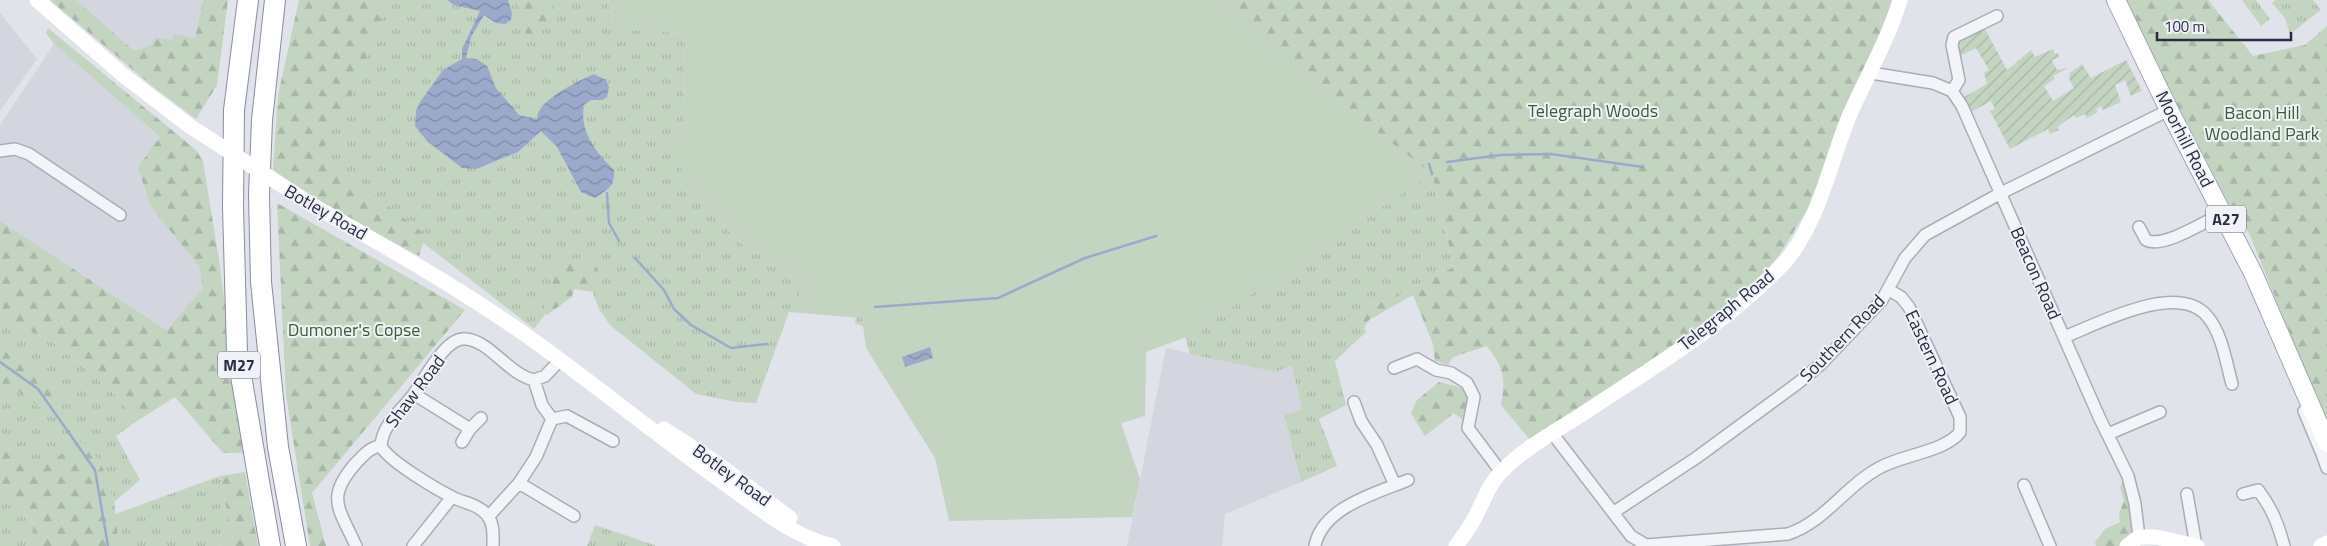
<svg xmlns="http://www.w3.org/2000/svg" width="2327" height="546" font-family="'Titillium Web',sans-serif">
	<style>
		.built { fill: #d3d5df }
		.grass { fill: url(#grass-tufts) }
		.forest { fill: url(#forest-firs) }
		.garden { fill: url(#garden-furrows) }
		.pitch { fill: #c3d4c1 }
		.water { fill: url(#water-waves) }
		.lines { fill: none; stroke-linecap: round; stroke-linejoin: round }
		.stream { stroke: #9baaca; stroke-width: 2.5 }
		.street-casing { stroke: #aaacb8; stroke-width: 14 }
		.primary-casing { stroke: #a0a5b6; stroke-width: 20 }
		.highway-casing { stroke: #888da1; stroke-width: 22 }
		.street { stroke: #f3f4f8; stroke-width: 11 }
		.secondary { stroke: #fff; stroke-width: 15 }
		.primary { stroke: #fff; stroke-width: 18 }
		.highway { stroke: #fff; stroke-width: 20 }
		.secondary-bridge { stroke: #fff; stroke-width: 15 }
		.labels { text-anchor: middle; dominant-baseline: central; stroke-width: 4; stroke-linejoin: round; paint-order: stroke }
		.shield { fill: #f0f2f7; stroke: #656878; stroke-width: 1 }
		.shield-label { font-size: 16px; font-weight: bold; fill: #292d42 }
		.park-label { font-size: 18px; fill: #365e36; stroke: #f0f2f7 }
		.street-label { font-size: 18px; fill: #292d42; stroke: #f0f2f7 }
	</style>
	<defs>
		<pattern id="grass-tufts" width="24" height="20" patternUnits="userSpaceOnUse" patternTransform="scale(1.25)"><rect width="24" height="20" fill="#c3d4c1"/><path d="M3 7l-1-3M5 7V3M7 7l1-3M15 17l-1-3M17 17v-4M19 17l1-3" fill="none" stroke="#a8b6a7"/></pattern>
		<pattern id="forest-firs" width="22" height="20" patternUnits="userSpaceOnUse" patternTransform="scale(1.25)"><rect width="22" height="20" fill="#c3d4c1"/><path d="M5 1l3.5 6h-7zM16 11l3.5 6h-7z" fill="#a8b6a7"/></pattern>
		<pattern id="garden-furrows" width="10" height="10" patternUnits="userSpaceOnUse" patternTransform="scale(1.25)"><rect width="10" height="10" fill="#c3d4c1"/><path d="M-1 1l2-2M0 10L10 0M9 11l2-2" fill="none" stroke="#a8b6a7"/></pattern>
		<pattern id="water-waves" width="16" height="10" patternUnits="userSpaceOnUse" patternTransform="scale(1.25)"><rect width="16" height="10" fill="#9baaca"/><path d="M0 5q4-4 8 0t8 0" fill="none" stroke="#7e8ba6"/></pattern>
	</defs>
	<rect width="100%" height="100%" fill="#e1e3ea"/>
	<!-- built -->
	<path class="built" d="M76,0h127l-8,38 -22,2 -30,9 -10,1z
		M0,13l37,46 -37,52z
		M54,44l106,93 -21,30 4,19 7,20 49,60 4,22 -35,42 -168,-109v-96z
		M1166,348l108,24 18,-8 10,46 -18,5 17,67 -76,32 -3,32h-95z"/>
	<!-- grass -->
	<path class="grass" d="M373,0h235l5,24 33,7 39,2 -1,86 3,16v48l25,31 30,30 67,35 -20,33 -33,91 -20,-1 -40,-8 -86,-69 -11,-16 -12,-31 -32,24 -21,27 -229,-178z
		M2242,0h14l14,19 -9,7z
		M2275,0h38l8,10 -31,24 -5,-16 -13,-15z
		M1330,95l102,79 22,93 -99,48 11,17 -31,29 11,44 -27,14 18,47 -36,16 -17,-67 18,-5 -10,-45 -17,7 -85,-18 -5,-18 -321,-9 -9,-4 3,-20z
		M0,316l58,29 61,53 18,23 -21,15 24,44 -26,22 -13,-39 -62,5 -39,-25v-34l16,-19 49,8 -25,-22 -40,-29z
		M220,476l13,64 -15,6h-99l-4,-32z
		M0,492l31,28 7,26h-38z
		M595,525l62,21h-70z"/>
	<!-- forest -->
	<path class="forest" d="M50,0h26l57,50c11,-1 17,-3 23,-12l16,2 2,-6 21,4 8,-38h25l-11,85 -21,34 -44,-33z
		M299,0h89l-31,86 -32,50v22l101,77 -7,21 -99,-53 -47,-33 5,-75z
		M519,0h36c-2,19 -10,26 -25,36l-11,-8z
		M1220,0h675l-81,199 -34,55 -21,26 -75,59 -153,102 -30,-36c5,-26 3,-37 -14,-59l-34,11 -5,8 -13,-4 -2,-17 -20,-49 -44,25 -6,10 -8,-15 99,-48 -22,-93 -102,-78z
		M2123,0h85l45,56 52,-11 22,-19v398l-78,-191 -14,-17z
		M48,28l148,122 7,11 17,105 23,187h-20l-48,-56 -38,24 -18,-23 -61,-53 -58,-29v-95l167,109 36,-42 -4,-22 -49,-60 -12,-39 22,-30 -106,-93 -8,-11z
		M277,203l188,107 -153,183 14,53h-16l-24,-151z
		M562,261h19l16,6 3,12 -5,13 -21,-3 -2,8 -25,18 -4,-4 10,-25v-17z
		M0,347l40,29 25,22 -23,11 -26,-19 -16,19z
		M1439,382l24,6c7,12 4,20 0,32l-9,-7 -29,23 -14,-23 6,-13z
		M83,441l18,22 13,39 5,44h-81l-7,-26 -31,-28v-49l39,25z
		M245,472l13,74h-40l15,-6 -13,-64z
		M2123,482h3l10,53 -15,11h-25l-1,-4 10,-13 15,-7 -1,-8 5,-13 -4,-14z"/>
	<!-- garden -->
	<path class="garden" d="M1982,28l4,3 21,39 24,-20 4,7 18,-8 2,5 3,-1 1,4 -7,3 5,10 11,-2 -15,8 2,3 -11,7 9,15 21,-13 -5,-9 1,-6 12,-9 9,14 35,-18 16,31 -11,5 -6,-16 -10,5 6,17 -18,8 -2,-4 -5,3 2,3 -11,6 -2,-4 -9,4 -2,-3 -17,12 2,3 -9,4 -2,-5 -38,20 -20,-38 5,-2 -4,-8 -20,11 -7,-15 23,-13 -3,-11 5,-3 -13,-22 -18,9 -1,-16z"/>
	<!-- pitch -->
	<path class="pitch" d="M608,0h612l110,95 102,79 -243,162 -43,16 -1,64 -24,7 19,56 -8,38 -183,4 -14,-63 -69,-110 -4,-30 -73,-6 20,-33 -67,-35 -30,-30 -25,-31 -15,-37 15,-11 -3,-16 1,-86 -67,-3 -5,-6z"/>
	<!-- water -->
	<path class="water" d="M447,0h61l4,13 -1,7 -6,4 -9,-1 -12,-8 -13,22 -5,21 11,1 10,7 9,22 23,27 18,4c0,-19 40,-37 57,-45l12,6 3,7 -2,10 -5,3h-11l-7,5c-5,27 12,47 30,65 1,17 -6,19 -19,28l-14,-6 -24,-45 -16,-16 -23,21 -42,17 -14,-1 -35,-27 -12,-15 1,-15 4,-9 23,-32 19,-11v-10l18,-38 -26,-6z
		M930,347l3,11 -28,9 -3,-10z"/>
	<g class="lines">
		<!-- stream -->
		<path class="stream" d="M1447,162l53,-7 51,-1 92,13
			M1429,164l3,10
			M607,193l2,30 10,18
			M635,258l29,32 10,19 17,16 40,23 36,-4
			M875,307l123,-9 87,-40 71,-22
			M0,362l38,27 57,81 13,76"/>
		<!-- street casing -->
		<g class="street-casing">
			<path id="street" d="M1871,73l62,10 19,8 10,15 138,313 28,57 7,28 4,33
				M1952,91l7,-11 -7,-35 2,-8 43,-21
				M0,151l15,-2 14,5 91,61
				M2139,227l7,13c17,9 60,-19 77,-27
				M2064,337c34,-13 113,-56 143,-21 15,17 19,46 25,68
				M1394,368l23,-9 19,11 15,3 16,10 7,14 -6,31 33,44
				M534,380l8,25 10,14
				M414,394l56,35 -8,13
				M1354,402l7,19 16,24 18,40
				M2304,411l18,43
				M552,419l15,-3 46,25
				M470,429l11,-11
				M1552,433l79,103 15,9 142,-11c37,-12 58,-49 93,-67 22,-12 65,-16 79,-35v-15l-51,-110 -8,-10 -12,-7
				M2108,434l52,-22
				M381,446c1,-21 20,-35 32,-51 11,-14 32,-59 53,-56 24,2 42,35 68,41l11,-4 15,-16
				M381,446c7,15 57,44 73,52 11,5 26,7 34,18 6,9 5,19 5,30
				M2327,452l-5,2 5,14
				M519,483l55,33
				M2024,485l26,61
				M2187,494l9,52
				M2243,494l15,-4c14,18 20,34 26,56
				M1614,512l82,-54 102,-75 23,-19 61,-64 23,-42 20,-23 76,-42 168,-83
				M488,517l31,-34 17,-26 16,-38
				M356,546c-17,-38 -31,-48 0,-83 8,-8 14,-16 25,-17
				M413,546l39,-49
				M1315,546c7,-39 62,-53 93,-66"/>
		</g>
		<!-- primary casing -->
		<g class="primary-casing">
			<path id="primary" d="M2116,0l53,110 85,165 73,168"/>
		</g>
		<!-- highway casing -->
		<g class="highway-casing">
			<path id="highway" d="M248,0l-14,110 -1,97 4,145 33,194
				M275,0l-13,120 -3,75 2,87 17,165 18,99"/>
		</g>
		<!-- street -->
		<use href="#street" class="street"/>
		<!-- secondary -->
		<path class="secondary" d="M37,0l86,75 68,52
			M314,206c76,43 152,86 223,137 65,47 126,97 191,143 32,23 66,51 105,60
			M664,429l50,32 76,57
			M1456,546c6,-8 12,-16 17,-25 10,-17 14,-35 28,-49 23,-24 55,-41 83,-59 68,-45 142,-89 199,-149 35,-38 47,-102 67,-150 17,-38 38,-74 50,-114
			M2127,546l12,-9h17l41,9
			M2321,546l6,-3"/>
		<!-- primary -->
		<use href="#primary" class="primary"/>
		<!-- highway -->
		<use href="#highway" class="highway"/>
		<!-- secondary-bridge -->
		<path class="secondary-bridge" d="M191,127l123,79"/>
	</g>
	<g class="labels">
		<!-- shield labels -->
		<g class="shield">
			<rect x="2206" y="205.5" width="40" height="27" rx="4"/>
			<rect x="218" y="351.5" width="42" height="27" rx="4"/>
		</g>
		<g class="shield-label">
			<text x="2226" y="219">A27</text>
			<text x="239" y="365">M27</text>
		</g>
		<!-- park labels -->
		<g class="park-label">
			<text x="1593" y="110">Telegraph Woods</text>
			<text x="2262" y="112">Bacon Hill<tspan x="2262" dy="21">Woodland Park</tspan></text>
			<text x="354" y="329">Dumoner's Copse</text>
		</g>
		<!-- street labels -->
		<g class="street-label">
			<text transform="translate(2185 139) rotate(63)">Moorhill Road</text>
			<text transform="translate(326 212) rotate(30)">Botley Road</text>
			<text transform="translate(2036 273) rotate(66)">Beacon Road</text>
			<text transform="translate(1726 310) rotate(-39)">Telegraph Road</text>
			<text transform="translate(1842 338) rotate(-46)">Southern Road</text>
			<text transform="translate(1932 357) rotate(65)">Eastern Road</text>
			<text transform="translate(415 391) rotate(-53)">Shaw Road</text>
			<text transform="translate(732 475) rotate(36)">Botley Road</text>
		</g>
	</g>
	<!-- scale -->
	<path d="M2157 32v8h134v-8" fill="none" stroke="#292d42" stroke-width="2.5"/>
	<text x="2164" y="32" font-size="15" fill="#292d42" stroke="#f0f2f7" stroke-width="4" paint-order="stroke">100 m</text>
</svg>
